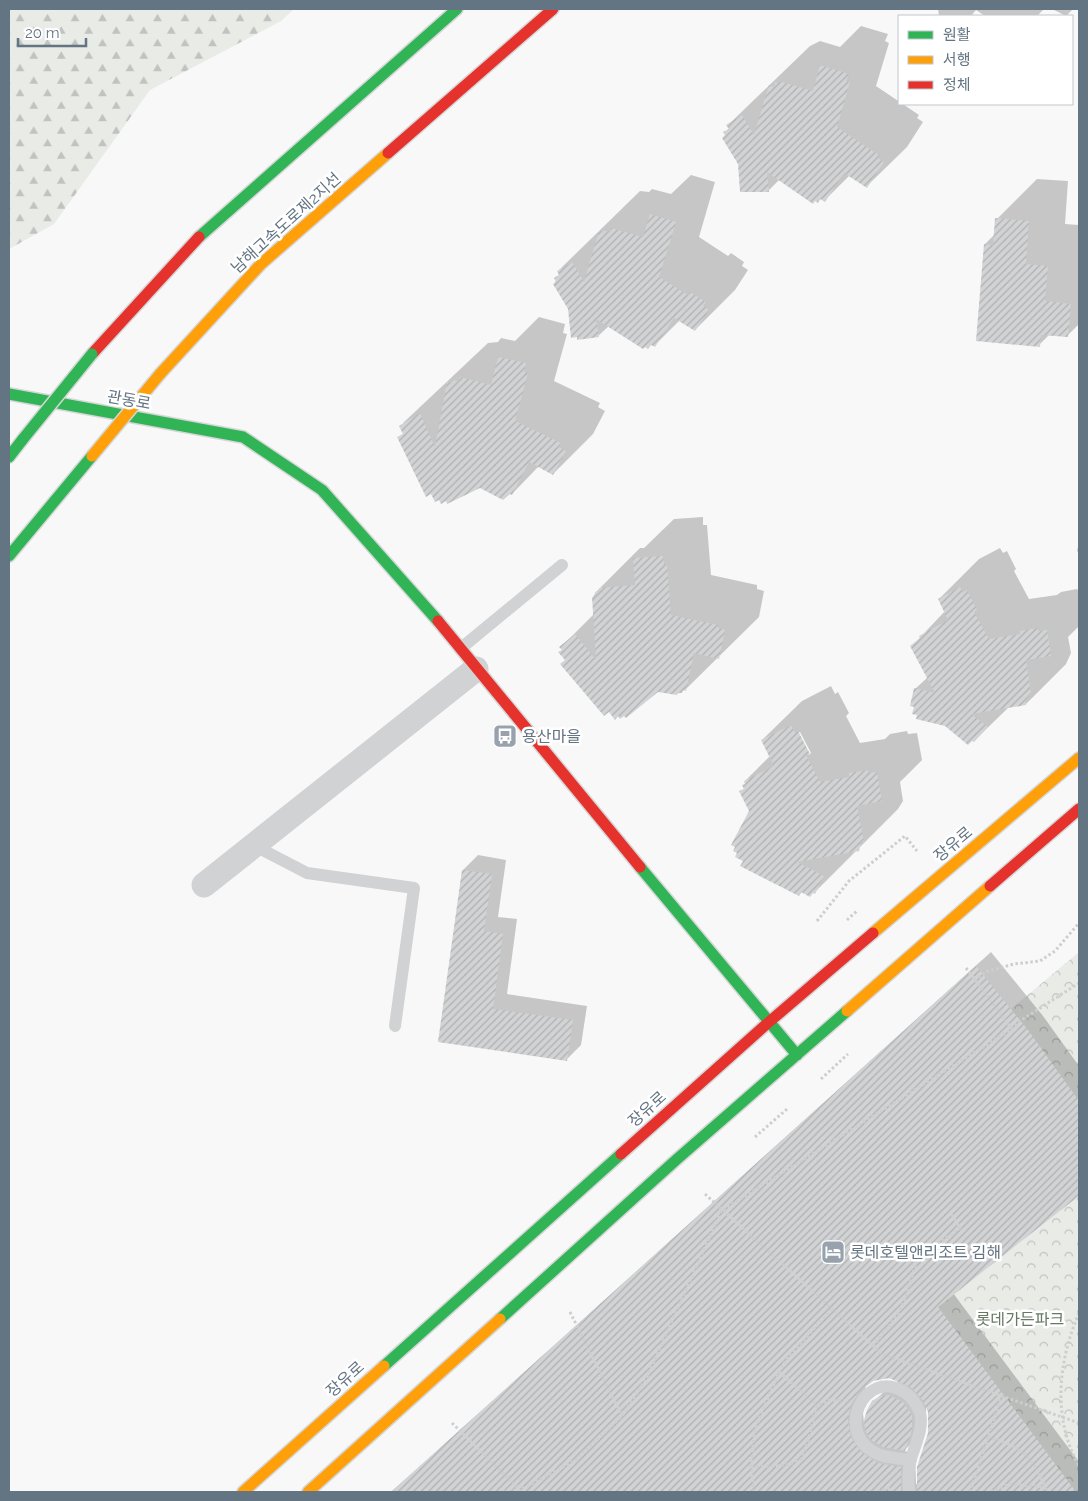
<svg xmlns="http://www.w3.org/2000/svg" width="1088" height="1501" font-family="Raleway,'Noto Sans KR',sans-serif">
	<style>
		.forest { fill: url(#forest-firs) }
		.park { fill: url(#park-crowns) }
		.shadow { fill: #0003; fill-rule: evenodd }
		.building { fill: url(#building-hatch) }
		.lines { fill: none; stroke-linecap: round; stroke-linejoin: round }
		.fast-casing { stroke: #d5d6d7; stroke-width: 14 }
		.slow-casing { stroke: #d5d6d7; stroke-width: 14 }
		.jam-casing { stroke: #d5d6d7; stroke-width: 14 }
		.path { stroke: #cececf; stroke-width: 3; stroke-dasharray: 2.5 2.5; stroke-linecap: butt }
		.lane { stroke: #d0d2d3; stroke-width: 12 }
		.street { stroke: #d0d2d3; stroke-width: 25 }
		.fast { stroke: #30b455; stroke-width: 11 }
		.slow { stroke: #ff9f0a; stroke-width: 11 }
		.jam { stroke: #e5322d; stroke-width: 11 }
		.fast-bridge-casing { stroke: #d4d6d6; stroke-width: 14; stroke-linecap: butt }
		.slow-bridge-casing { stroke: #d4d6d6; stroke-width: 14; stroke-linecap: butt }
		.fast-bridge { stroke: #30b455; stroke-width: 11 }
		.slow-bridge { stroke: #ff9f0a; stroke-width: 11 }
		.labels { text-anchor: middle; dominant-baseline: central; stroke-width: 5; stroke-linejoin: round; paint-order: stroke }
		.street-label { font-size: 16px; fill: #637483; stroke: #fff }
		.poi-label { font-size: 16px; fill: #637483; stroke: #fff; text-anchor: start }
		.park-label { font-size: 16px; fill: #667a62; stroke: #fff }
	</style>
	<defs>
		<pattern id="forest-firs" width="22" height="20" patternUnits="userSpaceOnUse" patternTransform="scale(1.25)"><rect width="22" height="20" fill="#e8ebe6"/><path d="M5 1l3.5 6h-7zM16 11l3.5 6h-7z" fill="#c0c3c0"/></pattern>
		<pattern id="park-crowns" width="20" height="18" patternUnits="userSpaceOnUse" patternTransform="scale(1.25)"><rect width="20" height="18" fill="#e8ebe6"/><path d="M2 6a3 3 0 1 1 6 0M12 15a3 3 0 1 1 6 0" fill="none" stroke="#c0c3c0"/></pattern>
		<pattern id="building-hatch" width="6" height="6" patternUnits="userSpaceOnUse" patternTransform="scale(1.25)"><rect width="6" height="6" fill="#d2d3d4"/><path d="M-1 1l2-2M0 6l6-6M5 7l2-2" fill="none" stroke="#aeb0b1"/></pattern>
	</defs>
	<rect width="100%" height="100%" fill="#f8f8f8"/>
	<!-- forest -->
	<path class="forest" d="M9,9h285l-13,12 -131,69 -96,134 -45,25z"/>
	<!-- park -->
	<path class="park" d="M1079,952v149l-68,-92z
		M1079,1196v296h-3l-138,-185z"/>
	<!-- shadow -->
	<path class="shadow" d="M938,9h106l-7,7h-52l-9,-6 -5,6h-32z
		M1052,9h21l-7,7z
		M861,26l27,8 -3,7 4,2 -13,43 43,29 -2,3 6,4 -16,25 -40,39 -17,-11 -25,25 -46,-20 -11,11 -20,1 -9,-29 -14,-30 4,-5 -2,-2 83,-80 10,-5 20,6z
		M691,175l24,7 -16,55 29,19 3,-3 13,9 -2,4 6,4 -13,20 -40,40 -15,-10 -25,25 -46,-19 -11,10 -28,-27 -16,-25 6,-10 -2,-3 82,-80 9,1 3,-3 19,5z
		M1037,179l31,2 -3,43 14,1v99l-12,12 -17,-2 -11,11 -54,-101 10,-10 2,-15z
		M539,317l26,7 -2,9 4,1 -13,47 46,22 -2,4 7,4 -12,23 -40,40 -14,-8 -27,28 -113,-57 5,-4 -1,-10 85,-80 10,-1 3,-4 14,3z
		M703,517v8h4l4,50 46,10v4l7,2 -5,26 -73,72 -9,5 -111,-35 -5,-12 33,-33 -1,-17 3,-5 44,-44h4l30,-29z
		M1079,542v11l-2,-2z
		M1000,548l3,5 4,-2 9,18 -2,2 15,28 28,-4 4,-3 16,-3 2,3v34l-11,11 3,16 -5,11 -40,40 -17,3 -35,34 -29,-16 -27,-11 -3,-25 13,-12 -16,-31 33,-35 -6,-12 40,-40z
		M831,686l4,8 3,-2 11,21 -3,3 14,27 25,-4 5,-5 17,-3 1,3 9,-1 5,27 -22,22 3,19 -5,8 -83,83 -12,-1 -4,4 -55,-35 -6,-8 -1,-6 13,-35 -9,-19 4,-4v-7l25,-25 -8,-16 40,-39zM800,732l11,21 -2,2 -11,-22z
		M478,855l28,5 -8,57 19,2 -10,75 80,12 -6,39 -14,14 -127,-18 23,-171z
		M991,952l52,64 36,50v129l-126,98 126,169v30h-688zM892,1378l9,3 -12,6 -16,15 -9,21 -2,-20 4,-17 9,-7zM926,1405l3,6v22l-10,51h-3l-1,-31 -11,-2 15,-16 7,-21z"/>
	<!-- building -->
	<path class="building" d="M820,65l29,9 -3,7 4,1 -13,45 43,29 -2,2 6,4 -17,26 -23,-15 -19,29 -5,-3 -2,4 -3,-2 -2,3 -46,-32 2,20h-29l-2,-28 -16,-26 3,-3 -2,-3 6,-3 -3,-4 16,-10 12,20 15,-50 5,2 1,-5 3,1 1,-2 34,10z
		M650,214l26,8 -17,55 29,18 2,-3 16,10 -3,4 6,4 -14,21 -21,-13 -19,29 -4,-2 -3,4 -3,-2 -2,2 -47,-30 3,18 -22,3v-3l-6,1 -3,-29 -15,-25 3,-2 -2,-4 5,-3 -2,-4 15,-9 12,20 15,-51h11l1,-3 32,9z
		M995,218l34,3 -3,43 22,2 -3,35 26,3 -3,33 -27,-2 -1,12 -64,-6 8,-97 9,1z
		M498,357l28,6 -2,9 4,1 -13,48 46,22 -2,4 7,4 -13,24 -24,-13 -17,33 -2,-1 -7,6 -23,-12 -33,16 -1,-3 -5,3 -2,-4 -4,2 -4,-8 -5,3 -29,-60 6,-3 -4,-8 21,-13 15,34 12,-65 5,1 1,-3 5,1 2,-4 31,8z
		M663,556l1,8h3l4,51 47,10v3l7,2 -6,29 -25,-6 -8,38 -3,-1 -1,3h-5v2l-19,-3 -32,26 -2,-2 -4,3 -2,-3 -3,4 -6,-8 -5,4 -44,-52 5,-4 -7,-8 4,-2 -3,-3 16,-13 21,26 -4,-63 4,-1 -1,-4 4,-1v-3l36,-3 -2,-27z
		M960,587l3,5 4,-2 10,20 -3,2 15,27 31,-5v-3l18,-3v3l9,-1 4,26 -25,4 5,34h-3l1,5 -4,1 1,5 -55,9 17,13 -14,15 -2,-1 -4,4 -23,-19 -29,-7 1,-4 -5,-1 2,-7 -4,-1 4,-18 21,5 -25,-47 10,-8 -1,-2 29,-16 -10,-21z
		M791,725l4,8 3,-2 12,23 -4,1 14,27 29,-5v-4l19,-3v3l9,-1 5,29 -25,5 7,36h-3l-2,9 -62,11 27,14 -9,18 -2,-1 -3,4 -9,-5 -2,4 -59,-30 3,-5 -8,-4 2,-4 -4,-2 2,-4 -4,-2 18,-34 -10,-20 5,-2 -2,-4 3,-1 -1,-3 30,-15 -13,-26z
		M462,870l30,4 -8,57 19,3 -10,75 80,11 -6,41 -129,-19z
		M976,966l52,64 51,71v95l-141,111 138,185h-159v-25l11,-34v-21l-6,-13 -10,-11 -23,-10 -16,3 -13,10 -9,13 -3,17 3,16 10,15 17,11 23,4v25h-510z
		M889,1395l14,7 9,13v15l-7,21 -22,-4 -12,-7 -6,-9 -1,-11 3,-10 5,-9 8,-5z"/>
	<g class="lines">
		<!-- fast casing -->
		<g class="fast-casing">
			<path id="fast" d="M199,237l258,-228
				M9,394l234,43 79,53 116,131
				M9,457l14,-18
				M9,556l83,-100
				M640,867l157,188
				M500,1319l176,-159 171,-149
				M384,1366l237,-212"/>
		</g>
		<!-- slow casing -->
		<g class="slow-casing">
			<path id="slow" d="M160,374l101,-110 127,-111
				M873,933l206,-175
				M847,1011l143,-125
				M243,1492l141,-126
				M308,1492l192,-173"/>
		</g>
		<!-- jam casing -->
		<g class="jam-casing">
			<path id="jam" d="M388,153l165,-144
				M92,354l107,-117
				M438,621l202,246
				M990,886l89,-77
				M621,1154l148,-132 104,-89"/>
		</g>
		<!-- path -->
		<path class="path" d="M847,920l10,-9
			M817,921l32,-40 56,-45 12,15
			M966,968l46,61
			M974,980l14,-9 26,-7 26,-3 15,-10 24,-28
			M821,1079l27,-25
			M755,1137l32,-28
			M705,1194l177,160 197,69
			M570,1312l52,104
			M1079,1313c-21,49 -27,105 0,153
			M873,1346l24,-30 10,-22 10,-35 43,-31 -9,-15
			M779,1372l38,33
			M452,1423l67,66
			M988,1437c36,10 46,21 59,55
			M751,1467l37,-2 13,-6c9,-17 10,-36 16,-54l12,-5 15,1
			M503,1492l17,-2 56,-30 46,-44 24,-37 75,-168 291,-182 8,-8 59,-38
			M754,1492l-3,-25 4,-38 24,-57 9,-15 44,-48
			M878,1492l13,-4
			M970,1492l32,-97
			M991,1492l19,-8 35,3"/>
		<!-- lane -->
		<path class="lane" d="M460,649l102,-84
			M253,845l54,28 107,15 -19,138
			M909,1492c-1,-10 -1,-20 1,-30 4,-15 14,-33 10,-49 -3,-8 -9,-17 -16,-21 -39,-26 -73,44 -24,63 10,3 21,4 31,5"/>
		<!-- street -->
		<path class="street" d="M204,885l272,-216"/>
		<!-- fast -->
		<use href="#fast" class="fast"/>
		<!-- slow -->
		<use href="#slow" class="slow"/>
		<!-- jam -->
		<use href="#jam" class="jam"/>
		<!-- fast-bridge casing -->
		<g class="fast-bridge-casing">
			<path id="fast-bridge" d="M23,439l69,-85"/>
		</g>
		<!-- slow-bridge casing -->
		<g class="slow-bridge-casing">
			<path id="slow-bridge" d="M92,456l68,-82"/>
		</g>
		<!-- fast-bridge -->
		<use href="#fast-bridge" class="fast-bridge"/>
		<!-- slow-bridge -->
		<use href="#slow-bridge" class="slow-bridge"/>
	</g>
	<!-- icons -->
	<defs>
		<g id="bus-square" transform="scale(1.25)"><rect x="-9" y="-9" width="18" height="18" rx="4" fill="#97a2ac" stroke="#fff"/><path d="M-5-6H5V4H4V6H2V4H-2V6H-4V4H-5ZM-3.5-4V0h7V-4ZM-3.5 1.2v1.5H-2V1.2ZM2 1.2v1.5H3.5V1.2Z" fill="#fff"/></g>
		<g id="hotel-square" transform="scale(1.25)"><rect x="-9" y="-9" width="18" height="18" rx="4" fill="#97a2ac" stroke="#fff"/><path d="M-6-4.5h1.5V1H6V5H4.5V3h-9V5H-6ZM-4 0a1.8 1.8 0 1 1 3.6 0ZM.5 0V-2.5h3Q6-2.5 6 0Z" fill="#fff"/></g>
	</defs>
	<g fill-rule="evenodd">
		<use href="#bus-square" x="505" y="736"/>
		<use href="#hotel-square" x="833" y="1252"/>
	</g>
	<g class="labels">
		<!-- street labels -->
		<g class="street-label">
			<text transform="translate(286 223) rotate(-42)">남해고속도로제2지선</text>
			<text transform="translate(129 400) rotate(10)">관동로</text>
			<text transform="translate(953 844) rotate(-40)">장유로</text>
			<text transform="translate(647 1109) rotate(-42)">장유로</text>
			<text transform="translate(345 1379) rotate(-42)">장유로</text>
		</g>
		<!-- poi labels -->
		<g class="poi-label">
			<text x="522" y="736">용산마을</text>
			<text x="850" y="1252">롯데호텔앤리조트 김해</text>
		</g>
		<!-- park labels -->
		<g class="park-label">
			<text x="1020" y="1319">롯데가든파크</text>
		</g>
	</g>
	<!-- border -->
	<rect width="1088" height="1501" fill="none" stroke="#637483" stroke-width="20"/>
	<!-- legend -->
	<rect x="898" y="15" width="175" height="90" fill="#ffffff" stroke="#c1c7cd"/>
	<rect x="908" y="31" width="25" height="8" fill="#30b455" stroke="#c1c7cd"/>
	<text x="943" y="40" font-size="15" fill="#637483">원활</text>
	<rect x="908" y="56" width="25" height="8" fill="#ff9f0a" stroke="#c1c7cd"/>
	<text x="943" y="65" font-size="15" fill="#637483">서행</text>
	<rect x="908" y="81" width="25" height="8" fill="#e5322d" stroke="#c1c7cd"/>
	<text x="943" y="90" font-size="15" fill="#637483">정체</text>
	<!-- scale -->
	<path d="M18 38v8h68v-8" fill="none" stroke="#637483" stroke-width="2.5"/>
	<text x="25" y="38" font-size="15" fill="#637483" stroke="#ffffff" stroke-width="4" paint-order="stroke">20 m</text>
</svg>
